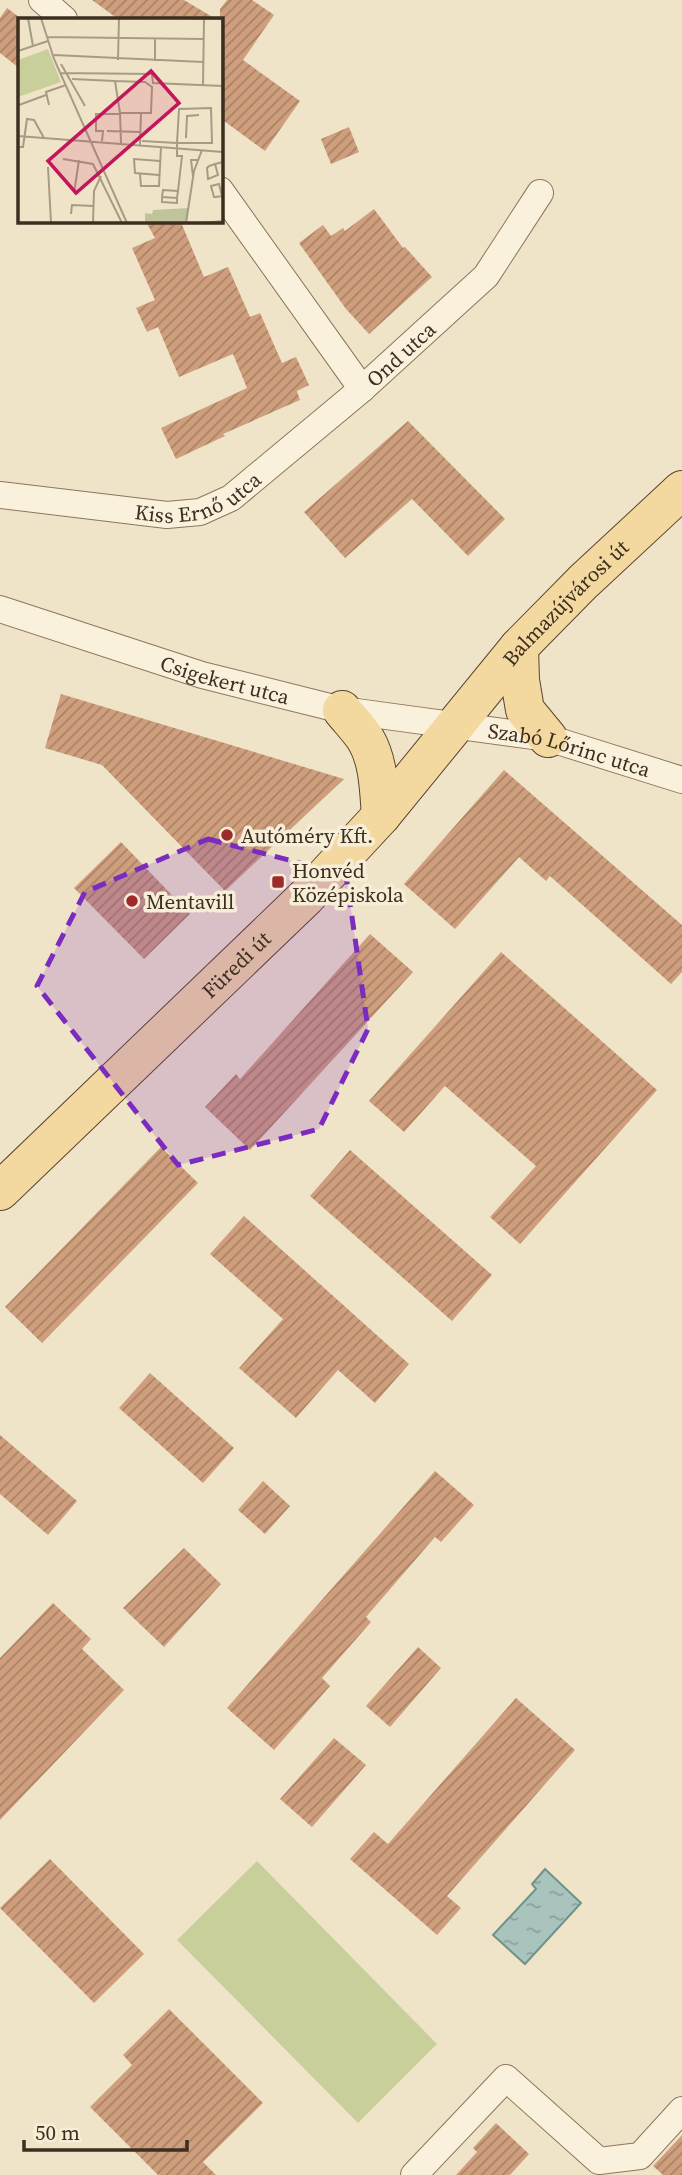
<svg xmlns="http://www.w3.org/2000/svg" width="682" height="2175" font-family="'Source Serif 4',serif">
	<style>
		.grass { fill: #c9cf9b }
		.water { fill: url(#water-ripples); stroke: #6f938a; stroke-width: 2 }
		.building { fill: url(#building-hatch) }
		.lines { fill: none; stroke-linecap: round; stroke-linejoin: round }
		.minor-casing { stroke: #8d765c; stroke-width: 28 }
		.primary-casing { stroke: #5b4430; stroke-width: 40 }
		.minor { stroke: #faf1dc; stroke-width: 26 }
		.primary { stroke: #f3d9a0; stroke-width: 38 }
		.marked { fill: #7b2cbf; fill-opacity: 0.2; stroke: #7b2cbf; stroke-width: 5; stroke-dasharray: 14 9; stroke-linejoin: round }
		.poi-dot { fill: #9e2a2b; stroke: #f7eed8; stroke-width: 2.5 }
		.labels { text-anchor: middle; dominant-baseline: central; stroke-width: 7; stroke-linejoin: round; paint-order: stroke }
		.street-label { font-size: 21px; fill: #3d2e20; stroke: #f7eed8 }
		.poi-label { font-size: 21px; fill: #3d2e20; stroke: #f7eed8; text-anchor: start }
		.inset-road { fill: none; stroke: #a89b85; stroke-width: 2 }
		.view { fill: #c2185b; fill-opacity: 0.15; stroke: #c2185b; stroke-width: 3.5 }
		.inset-edge { fill: none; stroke: #3d2e20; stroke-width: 3.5 }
	</style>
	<defs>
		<pattern id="water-ripples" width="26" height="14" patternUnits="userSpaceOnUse" patternTransform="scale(1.75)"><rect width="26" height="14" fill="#a9c4bc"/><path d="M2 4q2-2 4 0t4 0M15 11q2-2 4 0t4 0" fill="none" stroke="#8ba098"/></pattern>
		<pattern id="building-hatch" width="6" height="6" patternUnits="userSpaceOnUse" patternTransform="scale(1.75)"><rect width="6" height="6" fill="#cf9f7d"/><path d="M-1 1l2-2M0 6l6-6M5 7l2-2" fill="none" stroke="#a98266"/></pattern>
	</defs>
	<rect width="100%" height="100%" fill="#f0e4c8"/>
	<!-- grass -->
	<path class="grass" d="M257,1861l180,183 -79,79 -181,-183z"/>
	<!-- water -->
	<path class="water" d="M545,1869l36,34 -56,61 -32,-29 43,-46 -4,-5z"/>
	<!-- building -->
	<path class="building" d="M92,0h92l32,19h-98z
		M227,0h25l22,15 -31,45 57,41 -35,50 -45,-33v-109z
		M7,8l12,9v51l-19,-15v-35z
		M349,127l10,25 -28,12 -10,-25z
		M374,209l29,39 2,-1 27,30 -63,57 -23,-25 -47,-66 24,-18 8,11 12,-8 2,3z
		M145,220h35l24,57 24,-10 22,50 10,-4 22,50 14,-6 13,28 -12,6 3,9 -77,34 2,2 -49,23 -15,-31 86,-40 -14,-34 -54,23 -21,-50 -11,5 -11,-24 19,-8 -23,-52 23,-10z
		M408,421l97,98 -37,37 -56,-57 -67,59 -41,-46z
		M61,694l70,21 213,64 -119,112 -123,-126 -57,-17z
		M504,770l178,155v47l-11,12 -121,-108 -4,5 -27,-24 -64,72 -51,-45z
		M121,842l69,72 -46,45 -70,-71z
		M370,934l43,38 -163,178 -45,-43 31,-33 4,5z
		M501,952l156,138 -137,154 -30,-27 46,-51 -91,-80 -41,46 -35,-31z
		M161,1147l37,36 -156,160 -37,-36z
		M350,1150l142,125 -40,46 -142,-125z
		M244,1216l165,148 -34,39 -37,-33 -42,48 -57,-50 44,-49 -73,-65z
		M150,1373l84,75 -31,35 -84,-75z
		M0,1435l77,66 -29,34 -48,-41z
		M435,1471l39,34 -33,37 -6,-5 -69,80 5,5 -49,56 8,8 -56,64 -47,-42z
		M263,1481l27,25 -25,28 -27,-24z
		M184,1548l37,36 -57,63 -41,-39z
		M53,1603l38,36 -9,10 42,41 -124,130v-162z
		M418,1647l23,21 -51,59 -24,-21z
		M516,1698l59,52 -128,146 14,12 -24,27 -87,-76 24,-27 14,12z
		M334,1738l32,27 -54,62 -32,-28z
		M50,1859l94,95 -50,49 -94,-95z
		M169,2009l94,94 -60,59 13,13h-58l-68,-68 42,-42 -9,-10z
		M496,2123l33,31 -19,21h-54l21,-23 -4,-4z
		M682,2135v40h-19l-10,-9z"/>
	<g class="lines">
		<!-- minor casing -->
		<g class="minor-casing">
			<g id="minor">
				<path d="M42,0l22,19"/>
				<path d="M220,190l142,199"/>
				<path id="s1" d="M0,495l167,20 33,-3 31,-14 131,-109 124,-113 54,-83"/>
				<path id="s2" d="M0,609l202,66 140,35 206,28 134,42"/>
				<path d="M414,2175l92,-97 93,83 41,-5 42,-46"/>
			</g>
		</g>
		<!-- primary casing -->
		<g class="primary-casing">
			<g id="primary">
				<path d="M519,647l1,33 5,30 23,28"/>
				<path d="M342,710c8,10 18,20 24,30 13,22 13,52 15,76"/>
				<path id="s3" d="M0,1191l306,-294 75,-81 138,-169 64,-65 99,-92"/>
			</g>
		</g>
		<!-- minor -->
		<use href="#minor" class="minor"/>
		<!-- primary -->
		<use href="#primary" class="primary"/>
	</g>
	<!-- marked area -->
	<path class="marked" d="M208,839l138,36 22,154 -49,100 -141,36 -141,-179 48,-94z"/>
	<!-- markers -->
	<g class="poi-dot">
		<circle cx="227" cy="835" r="7"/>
		<rect x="271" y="875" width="14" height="14" rx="3.5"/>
		<circle cx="132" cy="901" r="7"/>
	</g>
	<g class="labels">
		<!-- street labels -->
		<g class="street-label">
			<text stroke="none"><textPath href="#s1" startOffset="458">Ond utca</textPath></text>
			<text stroke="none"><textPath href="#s1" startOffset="203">Kiss Ernő utca</textPath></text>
			<text stroke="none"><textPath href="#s3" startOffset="817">Balmazújvárosi út</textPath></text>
			<text stroke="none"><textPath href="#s2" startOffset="236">Csigekert utca</textPath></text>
			<text stroke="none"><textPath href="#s2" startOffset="588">Szabó Lőrinc utca</textPath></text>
			<text stroke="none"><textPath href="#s3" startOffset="327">Füredi út</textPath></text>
		</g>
		<!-- poi labels -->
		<g class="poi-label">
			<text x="241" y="835">Autóméry Kft.</text>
			<text x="292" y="870">Honvéd<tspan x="292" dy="24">Középiskola</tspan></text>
			<text x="146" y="901">Mentavill</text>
		</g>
	</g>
	<!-- overview -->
	<g transform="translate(18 18)">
		<rect width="205" height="205" fill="#f0e4c8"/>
		<path d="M30,31l13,33 -43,15v-37z" fill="#c9cf9b"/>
		<path d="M171,190l-4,15h-40v-10l7,1 1,-4z" fill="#bfc49a"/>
		<path class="inset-road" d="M10,0l5,28M23,0l13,41 73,164M162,0l43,1M204,0l1,128M29,19l156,2M0,33l30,-10M36,37l149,7M100,42l1,-42M137,43v-23M43,46l24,42M42,55l92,1 1,9 70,3M54,61l43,2M185,67l1,-66M1,87l27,-10M31,87l-3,-13 20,-7M102,95l-5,-32 30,1 7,5 -1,26h-10M89,113l33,1M0,118l205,16M168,120l1,-22 12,-1M84,123l1,-10h-7v-17h24M124,123l35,2h35l-1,-35 -32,1 -2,34v13h5l-4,35M103,125l-1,-30h21l-1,32M0,129h5l4,-28 7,1 10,18M45,141l30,5 29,59M197,146l3,11 -10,4 -1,-11 2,-2 6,-2 8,-2M30,149l3,56M122,156l1,12h18l2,-39M141,157l-24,-2 -1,-14 26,2M175,158l-2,-16h7M145,172l15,1 -1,7 -15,-1zM56,175l5,-33M204,178l-3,-12 -8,2 3,11h1l8,-1M144,180v4l15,1v-5M53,196l1,-9 22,1M75,205l1,-32 7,-15M168,205l8,-52 8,-21M183,205l22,-2"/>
		<path class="view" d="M133,53l28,32 -103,90 -28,-32z"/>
		<rect width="205" height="205" class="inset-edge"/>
	</g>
	<!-- scale -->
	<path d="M24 2140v10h163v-10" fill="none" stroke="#3d2e20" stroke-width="3.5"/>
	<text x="35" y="2140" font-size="21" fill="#3d2e20" stroke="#f7eed8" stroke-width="5" paint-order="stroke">50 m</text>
</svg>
